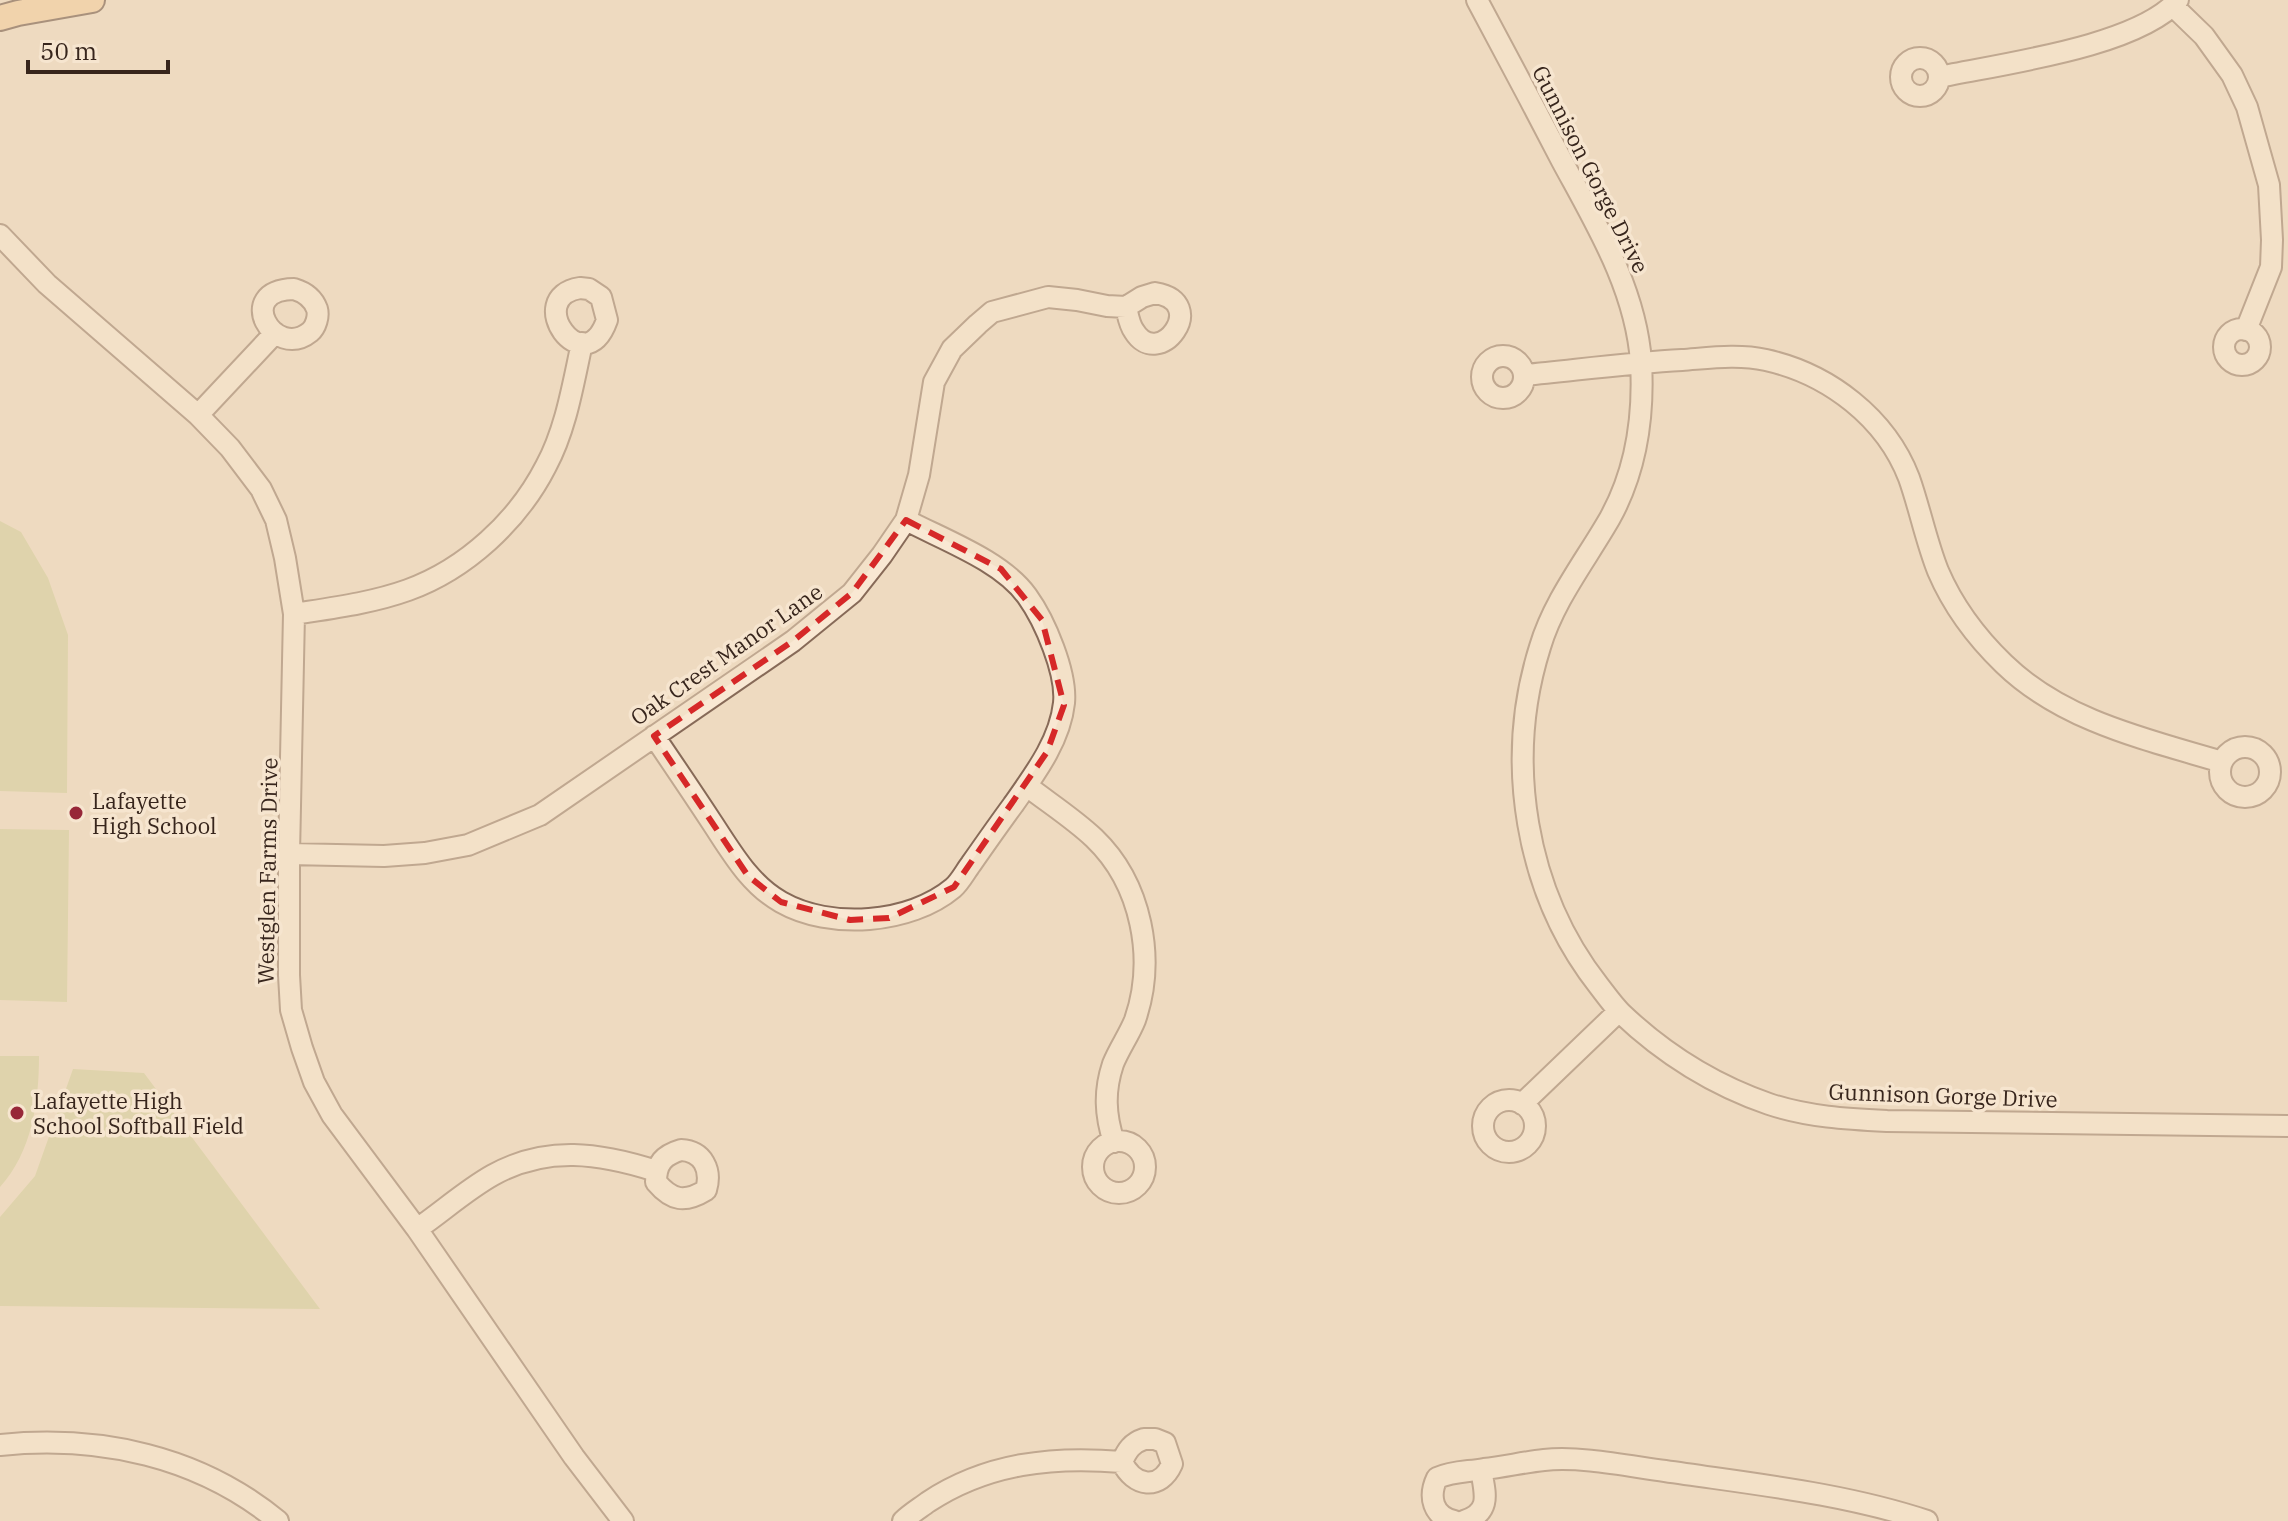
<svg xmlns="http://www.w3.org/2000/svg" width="2288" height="1521" font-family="'IBM Plex Serif',serif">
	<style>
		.green { fill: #cccb94 }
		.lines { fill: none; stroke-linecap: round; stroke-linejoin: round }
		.minor-casing { stroke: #876a58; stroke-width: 24 }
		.major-casing { stroke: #55392c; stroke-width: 28 }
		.minor { stroke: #f9e8d3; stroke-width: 20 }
		.major { stroke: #f3c996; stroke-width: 24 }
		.marked { fill: none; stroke: #d62828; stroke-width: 6; stroke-dasharray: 16 10; stroke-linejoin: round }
		.poi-dot { fill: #972738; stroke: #f6e5cf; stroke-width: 3 }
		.labels { text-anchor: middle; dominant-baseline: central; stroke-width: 7; stroke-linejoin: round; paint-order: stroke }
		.street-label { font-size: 22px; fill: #37251c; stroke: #f6e5cf }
		.poi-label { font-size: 22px; fill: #37251c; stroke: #f6e5cf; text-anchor: start }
	</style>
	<rect width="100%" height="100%" fill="#eedac0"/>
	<!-- green -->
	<path class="green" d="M0,521l21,11 27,46 20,57 -1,158 -67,-2z
		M0,829l69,1 -2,172 -67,-2z
		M0,1056h39c0,46 -7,96 -39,131z
		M73,1069l71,4 176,236 -320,-3v-89l35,-41z"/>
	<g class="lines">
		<!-- minor casing -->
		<g class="minor-casing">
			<path id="minor" d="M1477,0c29,54 57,107 85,161 34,63 74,128 79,201 3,53 -5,109 -31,156 -24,42 -56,82 -70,129 -36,114 -15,245 59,339 7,9 14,19 22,27 42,40 93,72 148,91 39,13 78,15 118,17l401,5
				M2173,6l31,30 28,39 15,32 22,78 3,55 -1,27 -25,63
				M1901 77a19 19 0 1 1 38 0a19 19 0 1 1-38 0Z
				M1939,77c61,-13 198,-30 239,-77
				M0,235l47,49 151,131 32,33 31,41 15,31 9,38 9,56 -5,240v121l2,35 11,38 12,34 18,33 85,114 157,228 49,64
				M580,288l9,1 12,8 6,23c-23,65 -85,-23 -27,-32z
				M294,289c10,3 19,9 23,20 2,7 -1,18 -7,23 -36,29 -77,-42 -16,-43z
				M1155,293c56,9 4,79 -21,38 -5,-7 -6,-16 -8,-24l16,-10z
				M2224 347a18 18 0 1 1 36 0a18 18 0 1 1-36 0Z
				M1482 377a21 21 0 1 1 42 0a21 21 0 1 1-42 0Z
				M1525,375c52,-5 104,-12 157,-15 28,-2 56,-6 84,0 63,14 120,58 143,118 11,31 17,63 29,93 15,35 38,66 66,93 59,57 141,75 218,98
				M198,415l77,-82
				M294,614c38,-6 78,-11 114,-24 58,-21 110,-69 138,-124 20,-37 27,-82 36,-123
				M654,736c19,28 38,56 57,85 20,30 38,63 70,81 49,28 129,22 172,-14 7,-6 12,-16 18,-24 14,-20 28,-40 42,-59 21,-30 47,-64 51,-102 3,-30 -19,-82 -37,-107 -25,-35 -83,-56 -121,-76
				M2220 772a25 25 0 1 1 50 0a25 25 0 1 1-50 0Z
				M1027,786c22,17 47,33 67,52 48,46 62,121 41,182 -6,15 -16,29 -22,44 -9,27 -8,51 1,78
				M289,854l95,2 41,-3 43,-8 72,-30 253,-174 59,-48 30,-38 24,-35 13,-45 15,-93 18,-33 26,-25 14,-12 56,-15 29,3 30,6 19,1
				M1483 1126a26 26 0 1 1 52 0a26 26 0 1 1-52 0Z
				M1522,1104l97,-93
				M1093 1167a26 26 0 1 1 52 0a26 26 0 1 1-52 0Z
				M681,1150c22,1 31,20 25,40 -21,13 -34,11 -50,-8 0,-19 8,-27 25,-32z
				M417,1229c25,-17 49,-39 76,-54 54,-30 107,-22 163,-4
				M1144,1439h11l10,4 7,21c-12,27 -38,23 -50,-2 5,-12 10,-19 22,-23z
				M0,1445c100,-10 199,11 278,76
				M903,1521c7,-7 17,-13 25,-19 59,-39 125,-46 194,-40
				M1454,1521c-21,-5 -26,-24 -17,-43 16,-7 30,-6 47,-9 20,-2 40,-7 60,-9 36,-4 84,6 121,11 87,13 178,22 262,50
				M1464,1521c28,-9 21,-28 17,-51"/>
		</g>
		<!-- major casing -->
		<g class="major-casing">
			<path id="major" d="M0,18l18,-5 74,-13"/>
		</g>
		<!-- minor -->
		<use href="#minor" class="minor"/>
		<!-- major -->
		<use href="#major" class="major"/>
	</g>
	<!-- marked area -->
	<path d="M0 0H2288V1521H0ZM906,520l95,49 41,51 22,85 -17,47 -93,135 -65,31 -39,2 -69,-18 -33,-26 -94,-140 139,-95 59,-48z" fill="#eedac0" fill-opacity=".55" fill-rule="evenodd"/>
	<path class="marked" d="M906,520l95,49 41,51 22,85 -17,47 -93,135 -65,31 -39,2 -69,-18 -33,-26 -94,-140 139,-95 59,-48z"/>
	<!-- markers -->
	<g class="poi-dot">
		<circle cx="76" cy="813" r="8"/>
		<circle cx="17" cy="1113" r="8"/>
	</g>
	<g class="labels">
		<!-- street labels -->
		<g class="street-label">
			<text transform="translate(1591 169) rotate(63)">Gunnison Gorge Drive</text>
			<text transform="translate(726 654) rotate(-35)">Oak Crest Manor Lane</text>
			<text transform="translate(267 871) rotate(-89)">Westglen Farms Drive</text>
			<text transform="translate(1943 1095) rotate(2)">Gunnison Gorge Drive</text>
		</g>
		<!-- poi labels -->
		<g class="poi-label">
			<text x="92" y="800">Lafayette<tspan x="92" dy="25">High School</tspan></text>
			<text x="33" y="1100">Lafayette High<tspan x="33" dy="25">School Softball Field</tspan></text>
		</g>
	</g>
	<!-- scale -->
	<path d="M28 60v12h140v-12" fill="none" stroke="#37251c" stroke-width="4"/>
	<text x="40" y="60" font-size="24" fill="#37251c" stroke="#f6e5cf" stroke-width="6" paint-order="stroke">50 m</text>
</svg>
